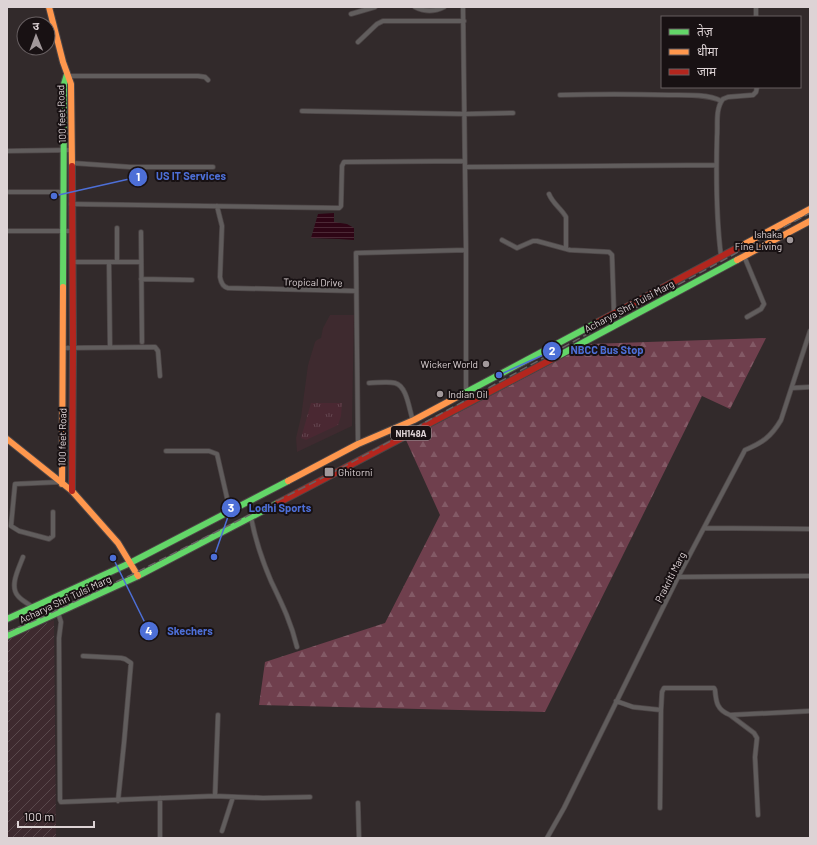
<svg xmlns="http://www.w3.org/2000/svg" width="817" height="845" font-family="Barlow,'Noto Sans Devanagari',sans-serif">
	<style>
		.built { fill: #3e2a2f }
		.industrial { fill: url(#industrial-furrows) }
		.grass { fill: url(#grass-tufts) }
		.forest { fill: url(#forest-firs) }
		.water { fill: url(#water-rules) }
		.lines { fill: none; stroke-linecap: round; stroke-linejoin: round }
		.street-casing { stroke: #4d4647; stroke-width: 5.5 }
		.fast-casing { stroke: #4d4647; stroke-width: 8 }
		.slow-casing { stroke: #4d4647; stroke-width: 8 }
		.jam-casing { stroke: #4d4647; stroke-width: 8 }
		.street { stroke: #615d5d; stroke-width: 4 }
		.fast { stroke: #63d668; stroke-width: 6 }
		.slow { stroke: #ff974d; stroke-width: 6 }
		.jam { stroke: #b3261e; stroke-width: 6 }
		.rail { stroke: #686364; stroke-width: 1.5; stroke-dasharray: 8 4; stroke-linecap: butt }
		.poi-dot { fill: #a1989a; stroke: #181113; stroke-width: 1.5 }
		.labels { text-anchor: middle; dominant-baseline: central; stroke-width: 4; stroke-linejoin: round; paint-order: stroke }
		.shield { fill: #181113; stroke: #a2999b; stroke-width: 1 }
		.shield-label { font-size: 9px; font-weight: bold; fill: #ddd3d5 }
		.street-label { font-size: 10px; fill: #ddd3d5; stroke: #181113 }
		.poi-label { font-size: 10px; fill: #ddd3d5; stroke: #181113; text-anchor: end }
		.leader { fill: none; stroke: #4d6fd7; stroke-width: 1.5 }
		.callout-dot { fill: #4d6fd7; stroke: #181113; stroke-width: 1.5 }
		.mark-label { font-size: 12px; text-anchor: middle; font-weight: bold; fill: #fff }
		.callout-label { font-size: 11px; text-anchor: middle; font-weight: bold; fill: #4d6fd7; stroke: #181113; stroke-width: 4; stroke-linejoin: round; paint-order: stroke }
	</style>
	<defs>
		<pattern id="industrial-furrows" width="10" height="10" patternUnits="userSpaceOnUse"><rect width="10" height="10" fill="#3e2a2f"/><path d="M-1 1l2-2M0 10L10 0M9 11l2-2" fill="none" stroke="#59484c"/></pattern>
		<pattern id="grass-tufts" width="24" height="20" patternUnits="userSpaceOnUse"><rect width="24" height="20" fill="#4a2832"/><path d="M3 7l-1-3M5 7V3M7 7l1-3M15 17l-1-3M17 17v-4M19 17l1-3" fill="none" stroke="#64464f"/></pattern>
		<pattern id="forest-firs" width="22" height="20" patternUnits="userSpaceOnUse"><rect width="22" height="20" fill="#6f3f4d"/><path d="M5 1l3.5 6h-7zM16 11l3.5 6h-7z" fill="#835a66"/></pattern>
		<pattern id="water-rules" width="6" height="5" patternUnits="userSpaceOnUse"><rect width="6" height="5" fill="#2e0515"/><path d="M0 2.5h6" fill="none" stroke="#4c2936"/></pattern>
	</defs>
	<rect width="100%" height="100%" fill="#322a2b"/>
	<!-- built -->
	<path class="built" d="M330,315h24l-2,111 -55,26 -1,-14 5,-21 7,-52 7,-23 2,-2 4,-2 2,-10z"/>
	<!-- industrial -->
	<path class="industrial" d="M54,620l2,218h-49v-198z"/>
	<!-- grass -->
	<path class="grass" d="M311,403h31l-1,13 -3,9 -32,15 -5,-2z"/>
	<!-- forest -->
	<path class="forest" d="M766,338l-36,71 -28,-13 -157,316 -286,-7 6,-43 120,-39 55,-108 -34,-75 183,-96z"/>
	<!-- water -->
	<path class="water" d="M334,213v9l13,2 7,4v12l-15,-1 -28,-1 7,-24z"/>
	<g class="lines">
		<!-- street casing -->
		<g class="street-casing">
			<path id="street" d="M415,7c10,5 19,5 29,0
				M463,7l3,243v143
				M351,14l24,-7
				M756,17v-10
				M358,42l19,-18 6,-3h81
				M68,76h130l7,1 3,3
				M560,95c36,-1 72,-1 109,0 14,0 40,-1 52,6
				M302,111l163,3 48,-1
				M7,151l65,-1
				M72,163l58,4h83
				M465,167l251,-2
				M9,192h54
				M549,194c4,10 12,14 17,23v32
				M71,204l268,4 2,-2 1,-40 2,-4 121,-1
				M217,206l5,20 -2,51c1,6 3,10 8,11l128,3
				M7,231h65
				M141,232l1,110
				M502,240l15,8 16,-7h4l33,9 39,2 3,3 2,59
				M721,256c-5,-39 -5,-79 -4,-119 1,-12 -2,-28 6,-38l5,-2 25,-2 3,-3 1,-5
				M744,256l20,48 -3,5 -14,8
				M72,262h68
				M109,262l1,85
				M117,262v-34
				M141,279l51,1
				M63,348l92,-1 3,4 2,25
				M369,383c8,0 18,-2 26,0 12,3 14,26 18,38
				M792,388l18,-1
				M358,444l-2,-191 110,-3
				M166,451h43l8,3 13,57
				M53,512v24l-4,3 -30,-8 -8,-5 4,-42 45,-2
				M251,517c4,22 11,43 20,64 11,23 20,41 26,66
				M704,528l106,1
				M23,557c-4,11 -14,29 -5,39 4,5 11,8 16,12
				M678,577l132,-1
				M58,613l3,9 -2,16 1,162 1,2 154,-6 48,2 47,-1
				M83,656l38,2 4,1 6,4 -7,80 -6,58
				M616,701l17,6 28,3
				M730,715l24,18 3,5 -2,19 3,58
				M215,796l3,-81
				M160,798v40
				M358,803l1,35
				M660,808l1,-98 1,-18 2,-4h50l1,2c1,12 2,20 15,25l80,-4
				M222,831l11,-34
				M547,838l17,-30 114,-231 67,-127c17,-7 26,-13 36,-30l29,-89"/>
		</g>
		<!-- fast casing -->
		<g class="fast-casing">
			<path id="fast" d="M63,287l1,-203 3,-10
				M558,356l179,-96
				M459,396l139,-74
				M7,619l123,-56 158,-82
				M7,636l131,-60 140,-73"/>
		</g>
		<!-- slow casing -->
		<g class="slow-casing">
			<path id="slow" d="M49,7l14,55 8,22 1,82
				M741,246l69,-37
				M737,260l73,-39
				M7,439l65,52 46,52 20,33
				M288,481l70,-37 56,-24 45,-24
				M62,484l1,-197"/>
		</g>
		<!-- jam casing -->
		<g class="jam-casing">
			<path id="jam" d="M72,166l1,182 -1,143
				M598,322l143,-76
				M278,503l280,-147"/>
		</g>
		<!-- street -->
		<use href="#street" class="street"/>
		<!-- fast -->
		<use href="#fast" class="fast"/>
		<!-- slow -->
		<use href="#slow" class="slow"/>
		<!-- jam -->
		<use href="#jam" class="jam"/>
		<!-- rail -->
		<path class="rail" d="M7,632l31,-13 99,-47 193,-98 480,-261"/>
	</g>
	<!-- markers -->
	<g class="poi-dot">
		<circle cx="790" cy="240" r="4"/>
		<circle cx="486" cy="364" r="4"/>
		<circle cx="440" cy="394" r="4"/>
		<rect x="324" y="467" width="10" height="10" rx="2"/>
	</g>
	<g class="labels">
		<!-- shield labels -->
		<rect class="shield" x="391" y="426" width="40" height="14" rx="3"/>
		<g class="shield-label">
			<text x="411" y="433">NH148A</text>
		</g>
		<!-- street labels -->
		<g class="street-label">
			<text transform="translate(61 114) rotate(-92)">100 feet Road</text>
			<text transform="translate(313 282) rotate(1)">Tropical Drive</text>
			<text transform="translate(629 306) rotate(-28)">Acharya Shri Tulsi Marg</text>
			<text transform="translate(62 437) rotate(-89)">100 feet Road</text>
			<text transform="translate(670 577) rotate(-63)">Prakriti Marg</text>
			<text transform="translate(65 599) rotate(-25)">Acharya Shri Tulsi Marg</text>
		</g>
		<!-- poi labels -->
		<g class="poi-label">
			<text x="782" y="234">Ishaka<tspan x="782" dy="12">Fine Living</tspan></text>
			<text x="478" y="364">Wicker World</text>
			<text x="448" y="394" text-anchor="start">Indian Oil</text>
			<text x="338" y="472" text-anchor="start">Ghitorni</text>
		</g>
	</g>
	<!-- callouts -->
	<path class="leader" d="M54 196L138 177M499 375L552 351M214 557L231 508M113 558L149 631"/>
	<g class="callout-dot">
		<circle cx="54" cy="196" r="4"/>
		<circle cx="499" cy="375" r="4"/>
		<circle cx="214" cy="557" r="4"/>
		<circle cx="113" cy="558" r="4"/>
		<circle cx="138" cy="177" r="10"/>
		<circle cx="552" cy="351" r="10"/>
		<circle cx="231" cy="508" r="10"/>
		<circle cx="149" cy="631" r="10"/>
	</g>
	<g class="mark-label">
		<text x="138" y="181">1</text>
		<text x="552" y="355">2</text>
		<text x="231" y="512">3</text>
		<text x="149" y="635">4</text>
	</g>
	<g class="callout-label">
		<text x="191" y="180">US IT Services</text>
		<text x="607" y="354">NBCC Bus Stop</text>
		<text x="280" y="512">Lodhi Sports</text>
		<text x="190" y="635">Skechers</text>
	</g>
	<!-- border -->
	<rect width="817" height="845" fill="none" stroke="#ddd3d5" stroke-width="16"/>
	<!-- legend -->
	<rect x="661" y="16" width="140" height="72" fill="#181113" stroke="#675f61"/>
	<rect x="669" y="29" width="20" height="6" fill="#63d668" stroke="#675f61"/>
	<text x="697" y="36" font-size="12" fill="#ddd3d5">तेज़</text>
	<rect x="669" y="49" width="20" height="6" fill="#ff974d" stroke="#675f61"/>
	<text x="697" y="56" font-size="12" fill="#ddd3d5">धीमा</text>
	<rect x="669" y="69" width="20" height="6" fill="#b3261e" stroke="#675f61"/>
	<text x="697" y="76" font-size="12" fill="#ddd3d5">जाम</text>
	<!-- north arrow -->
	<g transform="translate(36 36) rotate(359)"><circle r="19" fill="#181113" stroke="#675f61"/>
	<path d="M0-3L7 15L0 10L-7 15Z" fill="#a1989a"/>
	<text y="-6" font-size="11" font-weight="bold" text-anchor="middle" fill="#ddd3d5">उ</text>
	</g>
	<!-- scale -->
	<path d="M18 821v6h76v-6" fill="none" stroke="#ddd3d5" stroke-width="2"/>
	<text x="24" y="821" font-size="12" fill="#ddd3d5" stroke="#181113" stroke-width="3" paint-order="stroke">100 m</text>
</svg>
